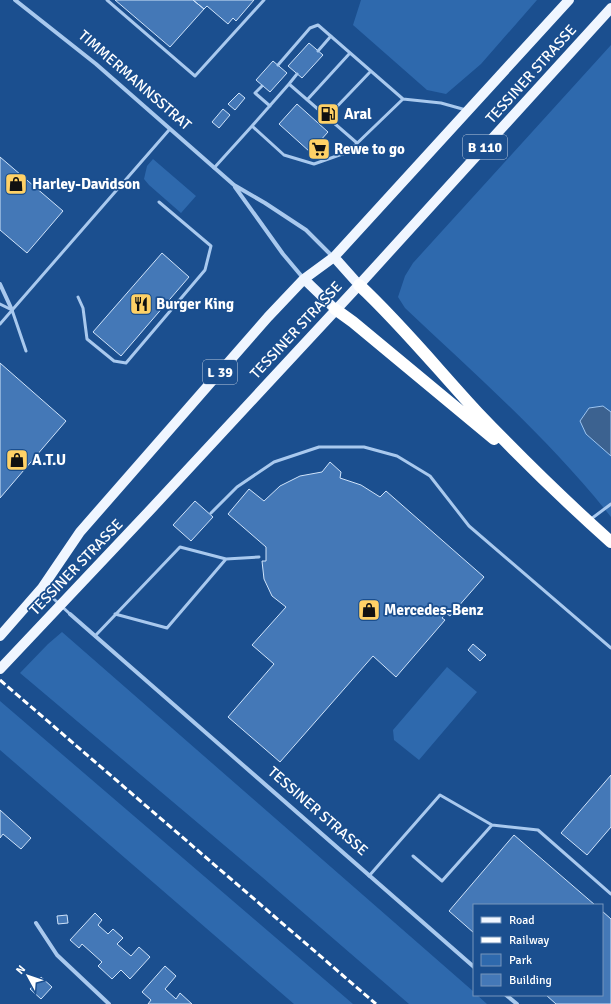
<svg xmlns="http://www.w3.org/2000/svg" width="611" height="1004" font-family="Signika,sans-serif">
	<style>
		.green { fill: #2e69ad }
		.water { fill: #3c6290; stroke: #9cc4f0 }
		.building { fill: #4478b7; stroke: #cfe3fa }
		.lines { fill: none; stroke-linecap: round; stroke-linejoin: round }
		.service { stroke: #a9c9ee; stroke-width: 3 }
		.minor { stroke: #a9c9ee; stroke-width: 4 }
		.primary { stroke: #f0f6ff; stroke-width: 10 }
		.motorway { stroke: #fff; stroke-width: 12 }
		.rail { stroke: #fff; stroke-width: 3; stroke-dasharray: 7 3; stroke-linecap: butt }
		.labels { text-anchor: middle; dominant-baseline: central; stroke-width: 3.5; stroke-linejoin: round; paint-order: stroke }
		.shield { fill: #1b4f8f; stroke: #bbcadd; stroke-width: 1 }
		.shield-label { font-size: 14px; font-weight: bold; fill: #fff }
		.street-label { font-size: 15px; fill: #fff; stroke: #1b4f8f }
		.poi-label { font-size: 15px; font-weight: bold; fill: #fff; stroke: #1b4f8f; text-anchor: start }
	</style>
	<rect width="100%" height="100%" fill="#1b4f8f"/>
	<!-- green -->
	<path class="green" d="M361,0h176l-56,64 -35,30 -19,-4 -74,-65z
		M611,45v472c-61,-77 -135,-142 -206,-209l-7,-11 7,-21 8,-13z
		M153,159l43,37 -15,17 -32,-28 -5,-6 3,-13z
		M62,632l412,360v3h3l10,9h-78l-147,-127 -242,-204 28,-29z
		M447,667l30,25 -58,68 -25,-20 -1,-10z
		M0,701l353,303h-59l-294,-254z"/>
	<!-- water -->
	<path class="water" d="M603,406l8,6v44l-25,-22 -6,-13 9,-13z"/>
	<!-- building -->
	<path class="building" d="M115,0h78l11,9 -34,38z
		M193,0h61l-18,21 -3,-3 -5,6 -21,-18 -3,3z
		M309,43l14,12 -21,23 -14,-12z
		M273,61l14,12 -17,19 -14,-12z
		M239,93l6,5 -10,12 -7,-6z
		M297,104l31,28 -18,20 -31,-28z
		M223,109l7,6 -11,13 -7,-6z
		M0,157l63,54 -36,42 -27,-23z
		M162,253l27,24 -68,79 -28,-24z
		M0,363l66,58 -66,77z
		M330,462l11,10 -1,6 21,7 19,12 6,-6 98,86 -34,39 -4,-3 -4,5 3,2 -49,57 -23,-21 -93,106 -52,-45 46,-53 -22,-19 34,-38 -14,-11 -8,-17 -2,-18h4v-14l-38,-33 21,-25 15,12 16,-15 20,-10 22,-4z
		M195,501l18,16 -22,24 -18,-16z
		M473,644l13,11 -6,6 -12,-11z
		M611,775v52l-24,28 -26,-22z
		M0,810l31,28 -10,11 -18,-15 -3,4z
		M514,835l81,70h-121v28l-25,-22z
		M602,911l9,8v85h-55l-10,-9h56z
		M95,913l7,7 -4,5 10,9 5,-5 10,9 -6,6 14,12 8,-9 11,10 -20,22 -9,-9 -9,9 -14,-13 4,-4 -20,-18 -3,4 -9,-8z
		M67,915l1,8 -10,1 -1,-8z
		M165,966l11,10 -11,13 11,10 4,-6 12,11h-44l3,-4 -9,-8z
		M41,977l11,10 -11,12 -11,-10z"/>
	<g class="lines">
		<!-- service -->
		<path class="service" d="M107,0l88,76 69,-76
			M318,51l13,-15
			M278,65l32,-37 8,-3 85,74
			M289,84l8,-10
			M262,86l-7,7 15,13
			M307,100l43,-47
			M327,117l44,-46
			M252,126l37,-42 68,59
			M214,168l38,-42 32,29 30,9 34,-12 55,-53 38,4 25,7
			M78,297l5,11 4,31 27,22 12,2 79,-93 6,-24 -52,-44
			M0,304l12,6 14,41
			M0,324l169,-194
			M211,513l26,-26 37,-25 45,-15h45l33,9 33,20 39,50 142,122
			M591,519l20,-15
			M43,589l27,25
			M115,614l52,14 59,-69
			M95,636l85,-89 46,12 33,-2
			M413,856l29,25 50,-56
			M369,876l71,-81 52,30 46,5 73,64"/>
		<!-- minor -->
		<path class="minor" d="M15,0l81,64 138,121 31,18 41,27 27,27
			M235,187l48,67 21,25
			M0,284l12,26
			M70,614l404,353
			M36,923l21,32 52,49
			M506,995l11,9"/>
		<!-- primary -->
		<path class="primary" d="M334,257l25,28
			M304,279l31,30
			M0,636l42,-48 38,-56 188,-215 36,-38 30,-22 235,-257
			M0,669l153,-162 206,-222 252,-277"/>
		<!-- motorway -->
		<path class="motorway" d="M359,285c43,40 80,86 119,128 43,45 87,88 133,129
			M335,309l18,13 141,117"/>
		<!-- rail -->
		<path class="rail" d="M0,680l376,324"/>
	</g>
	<!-- icons -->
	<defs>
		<g id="fuel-square" transform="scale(1.15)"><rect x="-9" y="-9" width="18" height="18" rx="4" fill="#ffd166" stroke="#1b4f8f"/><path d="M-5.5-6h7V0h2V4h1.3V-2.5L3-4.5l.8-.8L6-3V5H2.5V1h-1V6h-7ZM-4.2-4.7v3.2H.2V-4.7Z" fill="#111"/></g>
		<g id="supermarket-square" transform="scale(1.15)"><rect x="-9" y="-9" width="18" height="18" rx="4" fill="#ffd166" stroke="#1b4f8f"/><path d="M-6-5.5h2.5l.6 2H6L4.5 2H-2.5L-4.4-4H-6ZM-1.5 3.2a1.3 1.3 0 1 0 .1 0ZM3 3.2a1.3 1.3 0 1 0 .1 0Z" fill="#111"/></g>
		<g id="shop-square" transform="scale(1.15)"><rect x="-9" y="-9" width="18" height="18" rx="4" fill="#ffd166" stroke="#1b4f8f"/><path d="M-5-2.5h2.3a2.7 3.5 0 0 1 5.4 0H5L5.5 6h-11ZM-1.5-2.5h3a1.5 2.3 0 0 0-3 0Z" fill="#111"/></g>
		<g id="restaurant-square" transform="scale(1.15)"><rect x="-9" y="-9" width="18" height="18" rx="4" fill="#ffd166" stroke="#1b4f8f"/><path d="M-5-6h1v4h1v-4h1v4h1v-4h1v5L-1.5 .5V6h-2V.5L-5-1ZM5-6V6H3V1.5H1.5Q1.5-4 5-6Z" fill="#111"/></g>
	</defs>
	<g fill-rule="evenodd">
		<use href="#fuel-square" x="328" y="114"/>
		<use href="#supermarket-square" x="319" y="149"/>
		<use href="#shop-square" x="16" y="184"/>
		<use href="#restaurant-square" x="141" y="304"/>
		<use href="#shop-square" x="17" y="460"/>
		<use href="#shop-square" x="369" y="610"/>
	</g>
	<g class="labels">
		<!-- shield labels -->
		<g class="shield">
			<rect x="463" y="135" width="44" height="24" rx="3"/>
			<rect x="203" y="360" width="34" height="24" rx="3"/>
		</g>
		<g class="shield-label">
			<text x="485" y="147">B 110</text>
			<text x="220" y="372">L 39</text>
		</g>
		<!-- street labels -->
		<g class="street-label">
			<text transform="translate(531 74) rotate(-48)">TESSINER STRASSE</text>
			<text transform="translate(135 80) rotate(41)">TIMMERMANNSSTRAT</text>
			<text transform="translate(296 330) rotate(-47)">TESSINER STRASSE</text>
			<text transform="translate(76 567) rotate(-46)">TESSINER STRASSE</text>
			<text transform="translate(318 811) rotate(41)">TESSINER STRASSE</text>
		</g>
		<!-- poi labels -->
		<g class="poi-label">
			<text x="344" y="114">Aral</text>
			<text x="334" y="149">Rewe to go</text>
			<text x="32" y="184">Harley-Davidson</text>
			<text x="156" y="304">Burger King</text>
			<text x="32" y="460">A.T.U</text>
			<text x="384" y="610">Mercedes-Benz</text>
		</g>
	</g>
	<!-- legend -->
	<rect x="473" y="904" width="130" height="92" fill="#1b4f8f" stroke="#7695bc"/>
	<rect x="481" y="917" width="20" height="6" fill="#f0f6ff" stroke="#7695bc"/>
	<text x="509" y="924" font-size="12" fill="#ffffff">Road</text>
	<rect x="481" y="937" width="20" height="6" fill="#ffffff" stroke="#7695bc"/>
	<text x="509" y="944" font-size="12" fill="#ffffff">Railway</text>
	<rect x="481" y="954" width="20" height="12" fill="#2e69ad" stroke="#7695bc"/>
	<text x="509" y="964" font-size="12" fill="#ffffff">Park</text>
	<rect x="481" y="974" width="20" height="12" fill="#4478b7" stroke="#7695bc"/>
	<text x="509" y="984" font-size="12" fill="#ffffff">Building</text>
	<!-- north arrow -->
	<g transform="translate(28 976) rotate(310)" stroke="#1b4f8f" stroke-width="3" paint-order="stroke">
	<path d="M0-3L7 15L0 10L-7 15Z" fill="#ffffff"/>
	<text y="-6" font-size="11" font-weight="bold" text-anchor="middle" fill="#ffffff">N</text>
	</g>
</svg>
